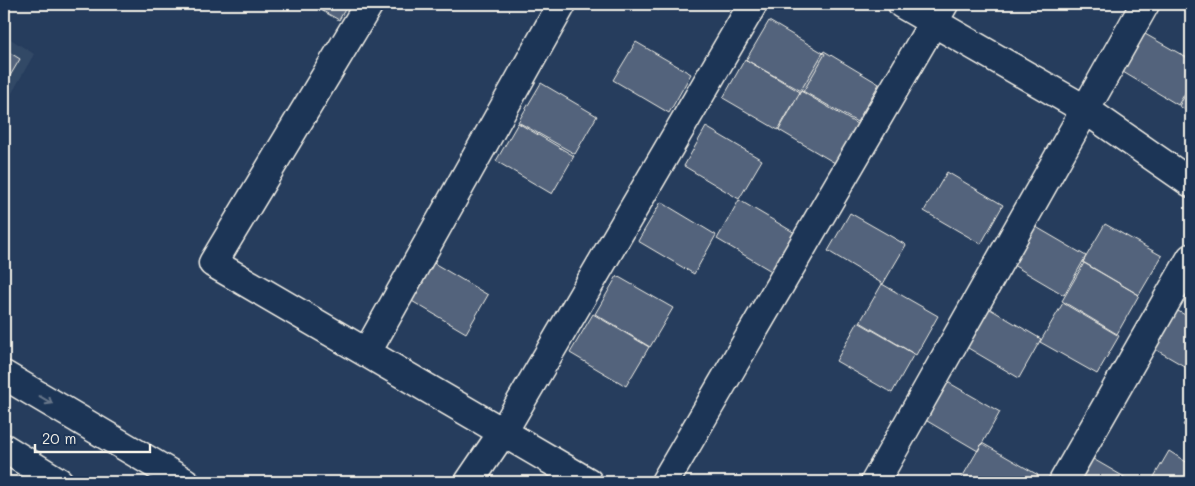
<svg xmlns="http://www.w3.org/2000/svg" width="1195" height="486" font-family="Mali,sans-serif">
	<style>
		.built { fill: #334966 }
		.building { fill: #52647b; stroke: #f4f1e8 }
		.lines { fill: none; stroke-linecap: round; stroke-linejoin: round }
		.minor-casing { stroke: #f4f1e8; stroke-width: 31 }
		.tertiary-casing { stroke: #f4f1e8; stroke-width: 31 }
		.minor { stroke: #1d3557; stroke-width: 28 }
		.tertiary { stroke: #1d3557; stroke-width: 28 }
		.oneway { stroke: #68778a }
	</style>
	<rect width="100%" height="100%" fill="#263d5d"/>
	<filter id="ink" filterUnits="userSpaceOnUse"><feTurbulence type="fractalNoise" baseFrequency=".02" numOctaves="2"/><feDisplacementMap in="SourceGraphic" scale="10" xChannelSelector="R" yChannelSelector="G"/><feConvolveMatrix kernelMatrix="1 2 1 2 8 2 1 2 1" color-interpolation-filters="sRGB"/></filter>
	<g filter="url(#ink)">
		<!-- built -->
		<path class="built" d="M4,35l30,19 -30,53z"/>
		<!-- building -->
		<path class="building" d="M310,4h38l-9,16z
			M648,4h14l-4,6z
			M769,21l56,33 -22,38 -57,-32z
			M1145,34l46,26v23l-13,22 -55,-33z
			M636,42l55,32 -22,39 -56,-33z
			M4,49l16,10 -16,27z
			M824,51l55,33 -22,38 -56,-32z
			M745,59l55,33 -22,38 -55,-32z
			M541,83l56,33 -22,38 -57,-32z
			M1191,85v28l-12,-7z
			M801,91l56,33 -22,39 -56,-33z
			M518,123l56,33 -22,38 -56,-33z
			M706,127l56,33 -23,39 -55,-33z
			M947,172l56,33 -22,39 -57,-33z
			M739,200l56,33 -22,39 -56,-33z
			M661,202l55,33 -22,39 -56,-33z
			M850,213l56,32 -23,39 -55,-33z
			M1031,224l55,32 -22,39 -56,-33z
			M1105,224l57,32 -23,39 -56,-33z
			M432,262l56,33 -22,38 -56,-33z
			M1084,263l55,32 -22,39 -55,-33z
			M617,276l56,32 -23,39 -55,-33z
			M882,284l56,32 -22,39 -56,-33z
			M1063,303l56,33 -22,38 -57,-32z
			M985,306l56,33 -22,39 -56,-33z
			M1176,310l15,8v52l-38,-22z
			M593,314l56,33 -23,39 -56,-33z
			M858,322l56,32 -22,39 -56,-32z
			M944,380l56,32 -22,39 -56,-33z
			M1191,412v17l-8,-4z
			M982,443l56,32 -4,7 -74,-1z
			M1169,451l22,14v17h-40z
			M1088,456l45,26h-60z"/>
		<g class="lines">
			<!-- minor casing -->
			<g class="minor-casing">
				<path id="minor" d="M369,4l-156,259 375,219
					M902,4l184,106 105,73
					M367,352l195,-348
					M469,482l34,-50 250,-428
					M665,482l279,-478
					M875,482l270,-478
					M1063,482l128,-224"/>
			</g>
			<!-- tertiary casing -->
			<g class="tertiary-casing">
				<path id="tertiary" d="M4,375l181,107
					M4,448l55,34"/>
			</g>
			<!-- minor -->
			<use href="#minor" class="minor"/>
			<!-- tertiary -->
			<use href="#tertiary" class="tertiary"/>
		</g>
		<!-- one-way arrows -->
		<defs><path id="oneway-shaft" d="M-6 0H5M1.5-3L5.5 0L1.5 3" fill="none" stroke-width="1.6" stroke-linecap="round" stroke-linejoin="round" transform="scale(1.25)"/></defs>
		<use class="oneway" href="#oneway-shaft" transform="translate(46 400) rotate(31)"/>
	</g>
	<!-- margin -->
	<rect width="1195" height="486" fill="none" stroke="#1d3557" stroke-width="20"/>
	<rect x="10" y="10" width="1175" height="466" fill="none" stroke="#f4f1e8" stroke-width="2" filter="url(#ink)"/>
	<!-- scale -->
	<path d="M35 444v8h115v-8" fill="none" stroke="#f4f1e8" stroke-width="2.5"/>
	<text x="42" y="444" font-size="15" fill="#f4f1e8" stroke="#1d3557" stroke-width="4" paint-order="stroke">20 m</text>
</svg>
